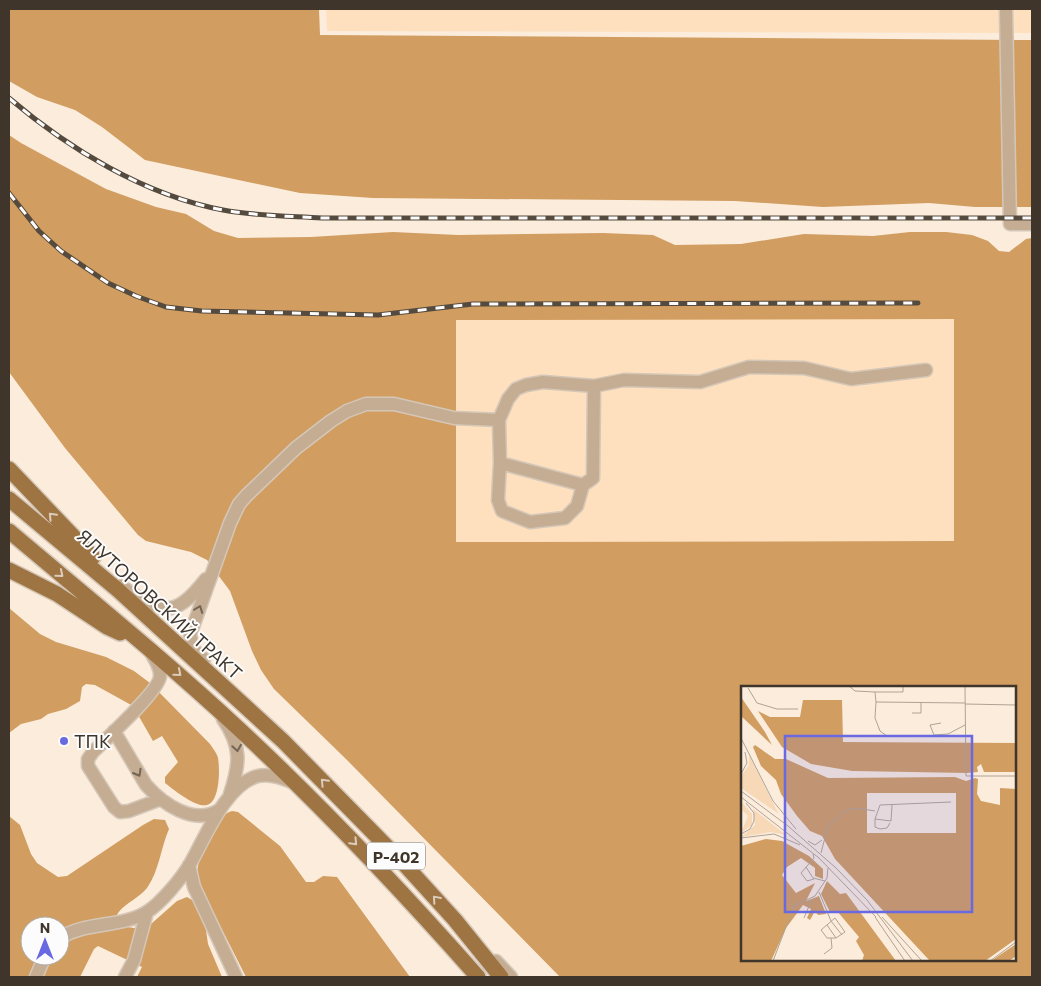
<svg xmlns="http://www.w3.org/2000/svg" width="1041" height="986" font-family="Commissioner,sans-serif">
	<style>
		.built { fill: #fee0be }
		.forest { fill: #d19d60; fill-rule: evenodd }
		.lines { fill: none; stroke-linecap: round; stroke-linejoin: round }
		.minor-casing { stroke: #d5c7b8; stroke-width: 15 }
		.major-casing { stroke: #d5c7b8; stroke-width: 18 }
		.minor { stroke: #c4ad93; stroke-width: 12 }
		.major { stroke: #9e7443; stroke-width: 15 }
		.rail-casing { stroke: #544a3e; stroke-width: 5 }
		.rail { stroke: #fcfcfc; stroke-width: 3; stroke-dasharray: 9; stroke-linecap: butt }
		.oneway { stroke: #dbccbb }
		.oneway2 { stroke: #746554 }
		.poi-dot { fill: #6969e2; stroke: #fcfcfc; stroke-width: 2 }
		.labels { text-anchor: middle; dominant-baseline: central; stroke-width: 4; stroke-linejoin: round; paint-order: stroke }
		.shield { fill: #fcfcfc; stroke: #787169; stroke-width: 1 }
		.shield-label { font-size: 16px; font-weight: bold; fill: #3f352a }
		.street-label { font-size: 18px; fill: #3f352a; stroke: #fcfcfc }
		.poi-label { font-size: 18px; fill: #3f352a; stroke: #fcfcfc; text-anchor: start }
		.inset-road { fill: none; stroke: #b0a395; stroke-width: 1 }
		.view { fill: #6969e2; fill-opacity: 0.15; stroke: #6969e2; stroke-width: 2.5 }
		.inset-edge { fill: none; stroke: #3f352a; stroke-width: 2.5 }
	</style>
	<rect width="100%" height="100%" fill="#fbecdc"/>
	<!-- built -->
	<path class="built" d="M326,9h706v24l-705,-2z
		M456,319h499v222l-499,1z"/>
	<!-- forest -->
	<path class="forest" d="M9,9h310l1,26 712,5v167h-57l-46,-4 -106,4 -88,-6 -362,-3 -73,-5 -155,-33 -43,-33 -27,-17 -38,-13 -28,-16z
		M9,135l12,8 85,46 50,18 30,7 28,17 24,7 73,-1 82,-5 65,3 145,-2 50,2 22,10 66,-1 63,-10 69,2 37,-4h36l26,3 16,6 11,10 10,1 17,-13 6,-1v739h-472l-213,-217 -73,-71 -13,-19 -9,-19 -22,-60 -23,-31 -16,-8 -45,-11 -8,-6 -73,-87 -56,-76zM954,319v222l-498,1v-222zM742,687h273v273h-273z
		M9,608l31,26 16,8 50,15 28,14 16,12 60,61c3,5 7,9 8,14 2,11 2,44 -11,47 -11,3 -33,-15 -42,-22v-6l13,-15 -16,-26 -9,5 -20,-35 -38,-21 -9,-1 -4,3 -2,14 -14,8 -18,5 -7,5 -20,5 -12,9z
		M232,811l6,1 42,34 26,36h8l9,-6 14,1 73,100h-164l-48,-95c-1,-6 -1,-11 0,-16 4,-15 19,-52 34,-55z
		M9,816l11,9 11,29 6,9 21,14 9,-1 76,-51 11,-6 11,1 4,9c-8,18 -10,42 -22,59 -10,13 -32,18 -33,37l20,3 17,-4 26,-23 10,-4 10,6 9,27 2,14 14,33h-85l5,-10 -44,-21 -4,3 -14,28h-71zM30,926h30v30h-30z"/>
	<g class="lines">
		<!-- minor casing -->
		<g class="minor-casing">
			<path id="minor" d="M1006,9l4,215h22
				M594,386l-1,92 -10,7 -83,-22 -1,-43 9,-21 8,-10 10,-4 17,-3 51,4 30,-6 76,2 49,-15 55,1 47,11 75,-9
				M500,463l-2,37 4,11 28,11 35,-4 12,-12 6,-21
				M121,586c40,27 52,35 85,-7
				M150,651c4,7 11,17 10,25 0,14 -55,64 -67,76l-5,7v7l26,41 6,5 9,-1 32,-12
				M204,659l-10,-9 -4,-15 40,-112 9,-19 8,-9 49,-47 35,-27 16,-10 19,-7h28l60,14 45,2
				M223,719c19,28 17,45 7,75
				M114,731l32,54c17,19 48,41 73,25
				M189,865l5,22 42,90
				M60,938c26,-17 61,-10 87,-26 14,-9 34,-33 43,-48 15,-26 36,-80 68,-88 12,-3 25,2 36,7
				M496,961l15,16
				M36,977l9,-21
				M125,977l9,-17 13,-48"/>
		</g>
		<!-- major casing -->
		<g class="major-casing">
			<path id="major" d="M9,469l84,88
				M9,499l109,91 165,151 122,124 50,55 46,57
				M9,531c77,65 156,129 230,198 84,78 163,162 239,248
				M9,570l48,24 50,33 13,6"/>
		</g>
		<!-- minor -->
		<use href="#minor" class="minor"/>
		<!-- major -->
		<use href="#major" class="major"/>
		<!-- rail casing -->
		<g class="rail-casing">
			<path id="rail" d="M9,98c60,51 135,97 214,112 33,6 66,6 99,8h710
				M9,193l30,38 22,20 47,32 28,13 30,11 36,4 176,4 95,-11 445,-1"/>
		</g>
		<!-- rail -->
		<use href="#rail" class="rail"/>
	</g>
	<!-- one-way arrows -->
	<defs><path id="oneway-chevron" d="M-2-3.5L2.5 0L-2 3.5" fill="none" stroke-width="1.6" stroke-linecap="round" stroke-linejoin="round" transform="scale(1.25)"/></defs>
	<g class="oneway">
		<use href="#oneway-chevron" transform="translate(52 516) rotate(-134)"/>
		<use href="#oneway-chevron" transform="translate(60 574) rotate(40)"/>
		<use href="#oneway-chevron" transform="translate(178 673) rotate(40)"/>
		<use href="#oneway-chevron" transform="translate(324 782) rotate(-134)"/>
		<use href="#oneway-chevron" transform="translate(354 842) rotate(46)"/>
		<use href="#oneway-chevron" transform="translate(436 899) rotate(-131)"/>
	</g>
	<g class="oneway2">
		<use href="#oneway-chevron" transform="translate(199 609) rotate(-69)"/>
		<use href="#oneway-chevron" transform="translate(237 748) rotate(81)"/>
		<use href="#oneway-chevron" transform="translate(138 773) rotate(60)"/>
	</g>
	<!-- markers -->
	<circle class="poi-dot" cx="64" cy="741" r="5"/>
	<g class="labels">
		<!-- shield labels -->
		<rect class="shield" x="367" y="842.5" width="58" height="27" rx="4"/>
		<g class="shield-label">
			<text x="396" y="856">Р-402</text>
		</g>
		<!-- street labels -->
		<g class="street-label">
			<text transform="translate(160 604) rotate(42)">ЯЛУТОРОВСКИЙ ТРАКТ</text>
		</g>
		<!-- poi labels -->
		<g class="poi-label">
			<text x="74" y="741">ТПК</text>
		</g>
	</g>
	<!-- overview -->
	<g transform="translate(741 686)">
		<rect width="275" height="275" fill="#fbecdc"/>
		<path d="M8,69l25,50 5,9 -38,-26v-12l8,-11zM0,115l11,13v11l-11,8 7,-17 -7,-7zM12,123l33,26 -15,-3 -30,5 14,-12z" fill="#f7d9b8"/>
		<path d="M0,11l24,35 7,13 -31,-29zM62,14h39l1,42 173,1v29h-32l-3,-8 -4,3 1,5 -11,1 -115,-2 -41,-7 -29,-17 -24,-36 12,6h30zM14,59l20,14h11l42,19 127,-1 11,4 9,-3 3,1 -1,15 4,7 19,4v-17l16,1v150l-31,22h-55l-95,-102 -13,-23 -12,-5 -13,-15 -16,-22 -5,-14 -15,-14 -8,-19zM126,107h89v40h-89zM25,153l16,2 27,15 14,13v10l-8,-3v-8l-14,-10 -14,9 -5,8 14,18 19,-10 -9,18 13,-5 7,18 -8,1 -3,-4 -5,9 -3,-2 4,-9 -8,-4 -17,23 -15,33h-30v-115zM86,195l13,13 6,-1 50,68h-34l2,-6 -8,-14 3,-4 -22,-26 -7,1 -9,-18zM275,258v12l-7,5h-18z" fill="#d19d60" fill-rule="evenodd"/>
		<path class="inset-road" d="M108,0l6,5 20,1 1,10M224,0l1,90h50M7,2l9,15 20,6h21M134,6h28v-6M224,18l51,1M171,27h9v-11M200,37l-11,2 4,10 14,-1 17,-9M168,50h-22l-7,-5 -5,-13 1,-16 89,1M0,52l32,63 23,28M0,88l6,-11 -2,-11M0,105l47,35 48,42 31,32 46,61M0,111l78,61 57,59M151,119l-1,16 -16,-2 5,-14 71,-3M134,133v8l5,2 7,-1 3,-5M0,148l9,-5 4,-8v-8l-8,-10M0,152l33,-4 26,11M67,155l7,4 7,-5M80,167l7,-27 17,-15 11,-3 19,3M72,168l1,4 -13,15 6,8 7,-2M65,181l7,11 12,3M78,206l12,29 11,14M134,231l30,44M141,231l40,44M63,232l8,-19M94,232l10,14 -9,6h-9l-6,-8zM86,239l9,13M83,268l8,-6 -1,-10M32,275l21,-55 21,-10 12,-18 1,-10M249,275l26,-19"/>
		<path class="view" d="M44,50h187v176h-187z"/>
		<rect width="275" height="275" class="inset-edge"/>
	</g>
	<!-- border -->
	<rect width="1041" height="986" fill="none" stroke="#3f352a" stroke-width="20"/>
	<!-- north arrow -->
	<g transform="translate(45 941)"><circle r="24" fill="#fcfcfc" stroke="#b0aca8"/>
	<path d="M0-4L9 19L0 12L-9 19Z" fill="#6969e2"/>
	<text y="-8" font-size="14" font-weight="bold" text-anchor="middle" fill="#3f352a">N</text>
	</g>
</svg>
